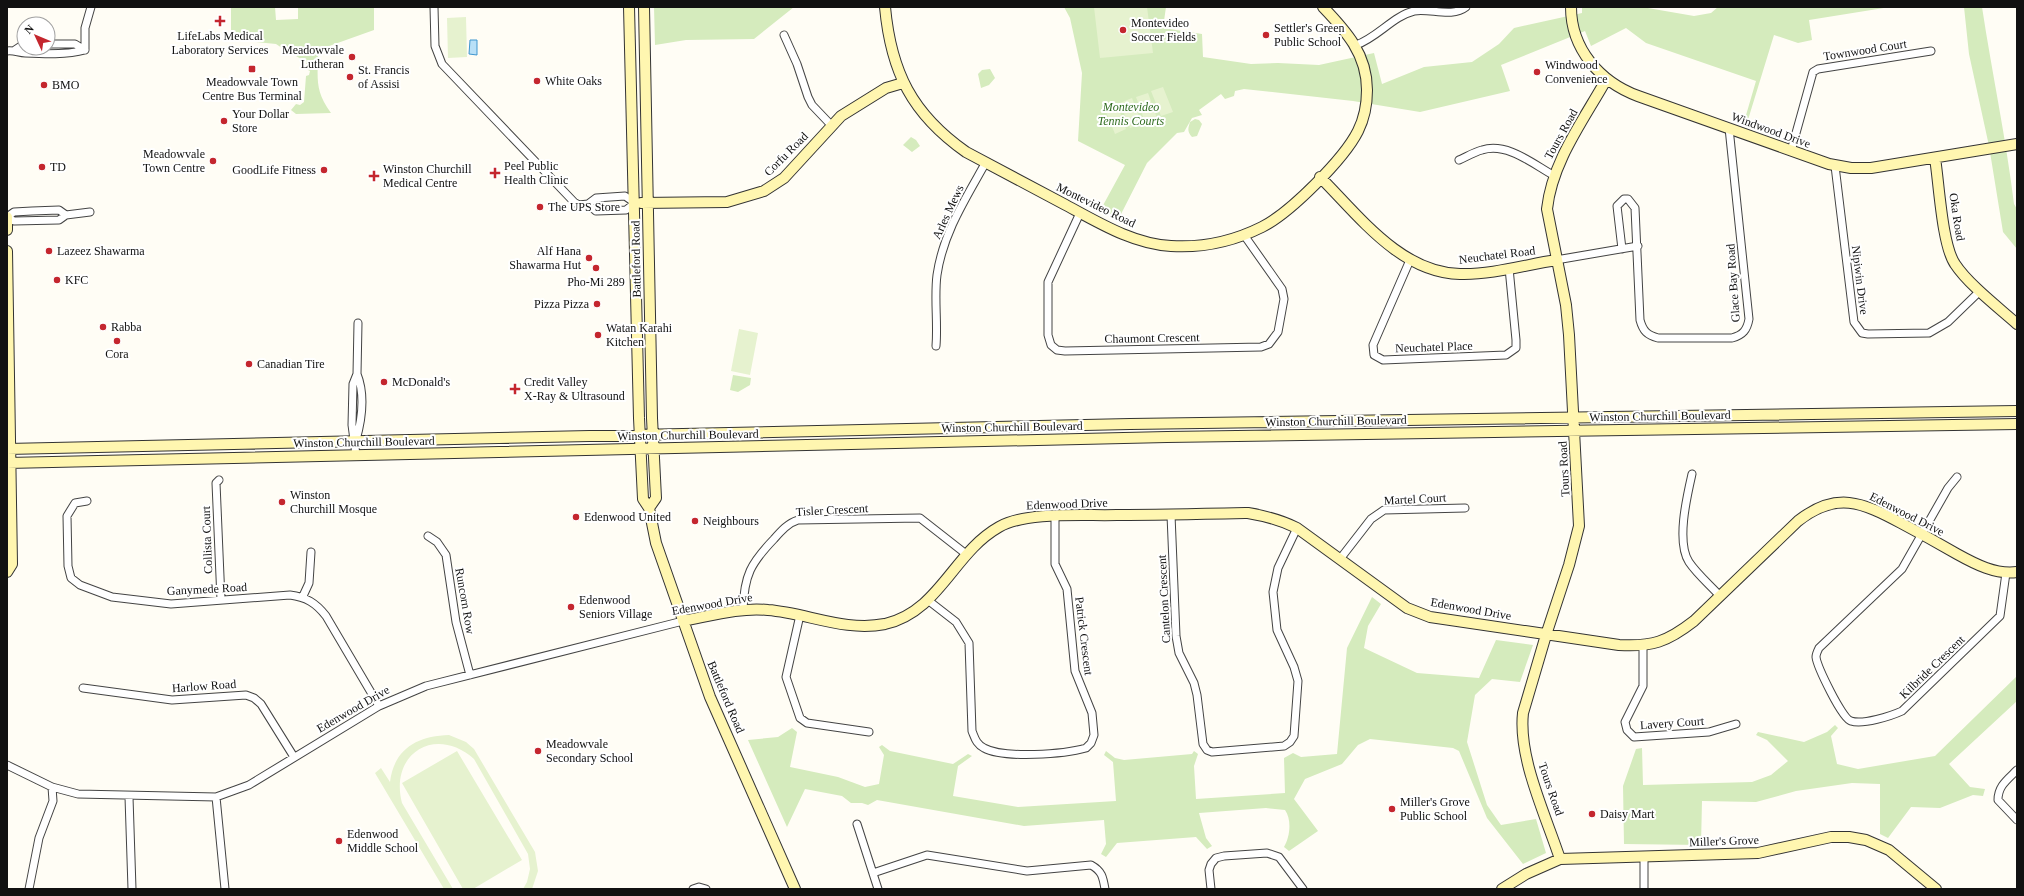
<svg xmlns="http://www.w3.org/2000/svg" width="2024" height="896" font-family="'Times New Roman',serif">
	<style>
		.green { fill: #d5ebbd }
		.pitch { fill: #e6f2cf }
		.water { fill: #b9e0f7; stroke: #3f96cf }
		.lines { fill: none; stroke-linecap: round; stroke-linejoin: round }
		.street-casing { stroke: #444; stroke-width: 9 }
		.secondary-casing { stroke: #333; stroke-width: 12 }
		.street { stroke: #fff; stroke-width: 7 }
		.secondary { stroke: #fff6b0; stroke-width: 10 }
		.poi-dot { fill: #c4262e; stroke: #fff; stroke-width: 1.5 }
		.labels { text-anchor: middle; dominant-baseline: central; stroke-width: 4; stroke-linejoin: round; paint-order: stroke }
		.poi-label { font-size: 12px; fill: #111; stroke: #fff; text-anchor: start }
		.street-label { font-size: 12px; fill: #111; stroke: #fff }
		.park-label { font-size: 12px; font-style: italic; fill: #2f6b1f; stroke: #fff }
	</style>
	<rect width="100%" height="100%" fill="#fffdf5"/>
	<!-- green -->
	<path class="green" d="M231,7h44l1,13 22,-1v-12h76v23l-56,20c0,28 -4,40 13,63l-35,1 -5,-4 5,-6 4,1 4,-3 2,-26 3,-1 1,-4 -4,-2v-7l-10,-6 1,-2 -6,-4 -3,2 -12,-8 -20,-2 -3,-5h-6l-4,3 -15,-2 3,-6z
		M654,7h140l-40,32 -68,1 -31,5z
		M1064,7h102l-3,21 39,6 1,23 48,7 27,-1 41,2 55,-12 8,31 42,-17 48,-5 27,-18 15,-16 68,-15v-6h60l52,9 17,-3 7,-6h172l-81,13 3,20 -14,3 -24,-8 -27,88 -3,-1 12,-41 -110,-38 -20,-15 -35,18 -6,-15 -84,34 9,26 -90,21 -67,-11 -109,-12 -9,2 -1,5 -9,3 -4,-5 -22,16 3,5 -10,3 -8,14 -7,1 -30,30 -28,55 -18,-9 24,-44 -47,-24 4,-68 -12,-55z
		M1964,7h18c10,66 24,131 32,197l3,5v40l-14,-17 -14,-86 -20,-92z
		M990,69l5,9 -6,7 -8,3 -3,-14 4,-4z
		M1195,119l4,1 3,4 -5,12 -5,1c-5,-6 -4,-8 -2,-15z
		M911,137l5,3 4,6 -8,6 -9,-7z
		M733,375l18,3 -1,7 -12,7 -8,-2z
		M1372,597l9,7 -13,22 -4,22 53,25 62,5 17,-38 37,5 -13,37 -28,-3 -17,16 -8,47 20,63 14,20 35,-6 10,34 -23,11 -36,-46 -28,-67 -6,-3 -83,-9 -12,6 -16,19 -37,15 -11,20 24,32 -29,20 -5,-4c6,-10 8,-27 1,-37l-19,-2 -67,5 7,25 6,8 -5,3 -11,-12 -79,6 -11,14 -5,-3 5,-10 -2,-24 -80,6 -147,-26 -9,5 -6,-2h-11l-9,-7 -37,-7 -18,38 -39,-87 30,-3 14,-9 5,4 -7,35 48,10 27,10 14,-3 5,-29 -5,-8 3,-2 8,6 63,13 15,-10 4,2 -14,10 -5,30 65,11 98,-6 -3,-39 -9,-7 2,-4 9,7 9,2 68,-6 2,-3 4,3 -4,12 2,33 89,-6 -1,-35 9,-5 8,4 36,-3 10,-106z
		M2017,676v25l-68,63 21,23 15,2 -2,7 -10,-1 -33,13 -29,-1 -23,31 -8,-4v-50l-28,-1 -56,8 -40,11 -54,-1 -1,44 -77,-1 -1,-58 13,-37 6,-1 1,37 109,-3 19,-7 17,-14 -21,-21 -11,-5 2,-3 46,10 23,-10 8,-7 3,3 -7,8 6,28 21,5 77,-13z"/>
	<!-- pitch -->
	<path class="pitch" d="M1094,7h53l6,46 -53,5z
		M466,17l1,40 -19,1 -1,-40z
		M1163,87l10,25 -12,4 -10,-25z
		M1148,93l9,25 -12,4 -9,-25z
		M1132,98l10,26 -12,4 -10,-25z
		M1117,104l9,25 -11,5 -10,-25z
		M739,329l19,4 -8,42 -19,-4z
		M449,735l17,7 8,7 61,103 3,19 -6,18h-9l4,-7 3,-13 -2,-15 -54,-95c-38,-34 -85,-6 -72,44l51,86h-9l-69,-116 6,-5 9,14c4,-33 27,-46 59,-47z
		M457,751l65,109 -49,29h-10l-61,-106z"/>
	<!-- water -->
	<path class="water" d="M470,40h7v15l-8,-1z"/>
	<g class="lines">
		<!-- street casing -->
		<g class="street-casing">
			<path id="street" d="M434,7l1,39 7,18 132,138 5,3 9,-1 8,-6 29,-2 10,7 -9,7 -30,1 -8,-7
				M784,35l13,29 11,33 4,8 20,21
				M48,44h27l10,6
				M1356,45c21,-7 37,-29 58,-34 16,-3 38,7 52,-4
				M15,50l9,-6
				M85,50v-22l6,-21
				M7,51c7,-1 12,2 18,2 19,1 42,2 60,-3
				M1791,151l22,-79 5,-3 113,-18
				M1459,160c7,-3 15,-8 23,-10 25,-8 51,14 71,25
				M1835,166l19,156 8,11 6,1 61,-1 19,-11 32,-31
				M1080,213l-32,69v53l3,10 6,5 8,1 196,-4 8,-3 9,-12 6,-33 -2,-10 -38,-54
				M66,215l-7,-5 -27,1 -18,1 -7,5 7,4 45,-1 7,-5 24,-3
				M1622,249l-5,-43 7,-7h4l7,9 5,112c3,11 7,15 18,18h74c11,-3 15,-8 17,-19l-20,-191
				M1410,260l-37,85 1,10 9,5 123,-5 10,-7v-8l-7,-72
				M1556,260l82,-14
				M936,346c2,-24 -2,-48 1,-71 6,-42 29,-77 49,-113
				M356,440c6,-21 9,-46 1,-66
				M356,455l-4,-30 1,-41 4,-10 1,-51
				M1692,474c-5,22 -16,68 -3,88 8,12 21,23 31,34
				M1957,477l-9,11 -46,81 -83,79c-1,2 -3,6 -3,9 1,9 26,62 35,64 12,4 40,-5 51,-10l98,-95 6,-43
				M219,480l-3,3 5,117
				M87,501l-12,2 -8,13 1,50 3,12 9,7 32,12 59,7 119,-9c16,2 26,8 36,21l53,90
				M1171,515l5,121 3,17 15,30 3,12 6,49 4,6 5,2 72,-6 6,-4 4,-6 4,-55 -4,-14 -17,-37 -4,-38 5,-24 19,-40
				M428,536l9,6 9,13 10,67 14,53
				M1340,559l31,-40 13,-9 81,-2
				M303,596l6,-13 2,-31
				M929,601l27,21 13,21 3,88c3,7 4,13 12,17 20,11 81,6 102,0l5,-5 3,-8 -2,-22 -17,-42 -8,-82 -12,-25v-48
				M743,610c1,-35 8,-47 31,-71 7,-8 14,-16 24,-19l122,-2 46,36
				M800,615l-14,62 14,41 7,5 62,9
				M1643,646v40l-18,36 2,8 7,7 75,-5 27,-8
				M83,688l89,12 74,-5 8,3 7,6 33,53
				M7,765l45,22 26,7 138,3 33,-12 130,-79 47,-20 257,-65
				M2017,770c-10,10 -19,16 -19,30l19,20
				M129,797l3,92
				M216,797l9,92
				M857,824l21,65
				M1644,858v31
				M873,873l54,-18 100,16 64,-6c11,6 12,12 14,24
				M29,889l10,-51 14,-37 -1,-14
				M693,889l6,-2 7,2
				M1211,889l-2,-19 2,-6 5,-6 8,-2 43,-3 12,4 24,32"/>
		</g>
		<!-- secondary casing -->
		<g class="secondary-casing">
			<path id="secondary" d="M629,7l10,411 4,81 6,9 7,35 54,154 85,192
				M644,7l8,411 4,80 -7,10
				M885,7c6,65 27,107 81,145 32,17 64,34 96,51 34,18 70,41 109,43 32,2 63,-5 91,-19 28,-14 82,-68 96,-96 6,-12 9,-27 9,-41 0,-36 -21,-59 -44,-83
				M1571,7c0,42 29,75 67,89l191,68 22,4h20l146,-24
				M1935,158c4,25 7,87 20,106 13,20 44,44 62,60
				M1320,177c39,39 81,96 140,97 31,1 65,-9 96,-14
				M641,203l86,-1 37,-11 20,-13 57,-62 45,-28 17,-5
				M7,217v13
				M7,251l5,313 -5,8
				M7,449l1123,-25 887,-13
				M7,463l1160,-26 850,-13
				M683,621c27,-5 57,-14 85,-11 39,3 77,22 117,14 55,-13 68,-71 114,-97 28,-16 86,-11 118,-12 44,0 87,-1 131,-2 18,3 33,7 49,15l110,80 23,9 189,28c33,2 48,-3 75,-24l104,-100c38,-30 64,-19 103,2 19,10 37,20 56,31 18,10 39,21 60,18
				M1560,859c-14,-43 -42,-101 -37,-146l23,-78 23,-70 10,-39 -10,-191 -3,-30 -19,-96c5,-47 36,-88 59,-129
				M1502,889l24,-15 34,-15 198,-6 73,-16h18l17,3 23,10 47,39"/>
		</g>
		<!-- street -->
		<use href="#street" class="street"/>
		<!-- secondary -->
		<use href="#secondary" class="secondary"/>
	</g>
	<!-- markers -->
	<g class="poi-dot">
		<path d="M218 15h4v4h4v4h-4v4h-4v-4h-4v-4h4z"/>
		<circle cx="1123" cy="30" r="4"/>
		<circle cx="1266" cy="35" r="4"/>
		<circle cx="352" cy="57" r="4"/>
		<rect x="248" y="65" width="8" height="8" rx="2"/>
		<circle cx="1537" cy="72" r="4"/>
		<circle cx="350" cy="77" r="4"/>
		<circle cx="537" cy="81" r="4"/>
		<circle cx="44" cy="85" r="4"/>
		<circle cx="224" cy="121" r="4"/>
		<circle cx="213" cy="161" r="4"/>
		<circle cx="42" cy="167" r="4"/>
		<circle cx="324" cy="170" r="4"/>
		<path d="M493 167h4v4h4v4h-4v4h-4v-4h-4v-4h4z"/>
		<path d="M372 170h4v4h4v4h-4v4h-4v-4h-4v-4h4z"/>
		<circle cx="540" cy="207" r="4"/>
		<circle cx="49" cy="251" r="4"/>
		<circle cx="589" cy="258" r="4"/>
		<circle cx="596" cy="268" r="4"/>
		<circle cx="57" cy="280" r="4"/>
		<circle cx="597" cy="304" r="4"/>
		<circle cx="103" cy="327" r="4"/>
		<circle cx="598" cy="335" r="4"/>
		<circle cx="117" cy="341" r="4"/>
		<circle cx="249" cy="364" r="4"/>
		<circle cx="384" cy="382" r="4"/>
		<path d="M513 383h4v4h4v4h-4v4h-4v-4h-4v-4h4z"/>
		<circle cx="282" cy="502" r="4"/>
		<circle cx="576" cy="517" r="4"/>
		<circle cx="695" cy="521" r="4"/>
		<circle cx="571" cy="607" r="4"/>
		<circle cx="538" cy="751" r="4"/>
		<circle cx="1392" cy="809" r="4"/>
		<circle cx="1592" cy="814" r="4"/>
		<circle cx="339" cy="841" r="4"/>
	</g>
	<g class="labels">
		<!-- poi labels -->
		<g class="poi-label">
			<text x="1131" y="23">Montevideo<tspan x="1131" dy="14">Soccer Fields</tspan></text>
			<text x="1274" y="28">Settler's Green<tspan x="1274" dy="14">Public School</tspan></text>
			<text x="220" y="36" text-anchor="middle">LifeLabs Medical<tspan x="220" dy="14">Laboratory Services</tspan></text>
			<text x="344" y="50" text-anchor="end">Meadowvale<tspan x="344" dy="14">Lutheran</tspan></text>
			<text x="1545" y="65">Windwood<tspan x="1545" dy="14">Convenience</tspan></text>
			<text x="358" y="70">St. Francis<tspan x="358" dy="14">of Assisi</tspan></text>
			<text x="545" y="81">White Oaks</text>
			<text x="252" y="82" text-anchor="middle">Meadowvale Town<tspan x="252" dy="14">Centre Bus Terminal</tspan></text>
			<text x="52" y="85">BMO</text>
			<text x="232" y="114">Your Dollar<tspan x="232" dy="14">Store</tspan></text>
			<text x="205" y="154" text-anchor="end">Meadowvale<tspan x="205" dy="14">Town Centre</tspan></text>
			<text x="504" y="166">Peel Public<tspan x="504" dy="14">Health Clinic</tspan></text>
			<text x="50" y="167">TD</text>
			<text x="383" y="169">Winston Churchill<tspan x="383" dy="14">Medical Centre</tspan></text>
			<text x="316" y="170" text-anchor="end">GoodLife Fitness</text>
			<text x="548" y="207">The UPS Store</text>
			<text x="57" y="251">Lazeez Shawarma</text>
			<text x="581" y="251" text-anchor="end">Alf Hana<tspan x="581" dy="14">Shawarma Hut</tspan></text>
			<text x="65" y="280">KFC</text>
			<text x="596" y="282" text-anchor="middle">Pho-Mi 289</text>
			<text x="589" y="304" text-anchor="end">Pizza Pizza</text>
			<text x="111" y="327">Rabba</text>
			<text x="606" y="328">Watan Karahi<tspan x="606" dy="14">Kitchen</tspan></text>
			<text x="117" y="354" text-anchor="middle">Cora</text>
			<text x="257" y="364">Canadian Tire</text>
			<text x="392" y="382">McDonald's</text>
			<text x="524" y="382">Credit Valley<tspan x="524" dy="14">X-Ray &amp; Ultrasound</tspan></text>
			<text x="290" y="495">Winston<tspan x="290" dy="14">Churchill Mosque</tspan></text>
			<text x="584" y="517">Edenwood United</text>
			<text x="703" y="521">Neighbours</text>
			<text x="579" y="600">Edenwood<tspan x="579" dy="14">Seniors Village</tspan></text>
			<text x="546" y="744">Meadowvale<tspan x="546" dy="14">Secondary School</tspan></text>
			<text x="1400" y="802">Miller's Grove<tspan x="1400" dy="14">Public School</tspan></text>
			<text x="1600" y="814">Daisy Mart</text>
			<text x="347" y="834">Edenwood<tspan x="347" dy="14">Middle School</tspan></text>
		</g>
		<!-- street labels -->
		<g class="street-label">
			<text transform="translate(1865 50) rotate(-9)">Townwood Court</text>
			<text transform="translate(1771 130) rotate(20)">Windwood Drive</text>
			<text transform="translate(1561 134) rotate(-61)">Tours Road</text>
			<text transform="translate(786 154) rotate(-45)">Corfu Road</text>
			<text transform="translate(1096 205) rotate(26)">Montevideo Road</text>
			<text transform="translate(948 212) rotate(-65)">Arles Mews</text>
			<text transform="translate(1957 217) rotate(81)">Oka Road</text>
			<text transform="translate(1497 255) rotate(-7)">Neuchatel Road</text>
			<text transform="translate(636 259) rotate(-91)">Battleford Road</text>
			<text transform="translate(1860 280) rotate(83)">Nipiwin Drive</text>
			<text transform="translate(1733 283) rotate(-94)">Glace Bay Road</text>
			<text transform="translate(1152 338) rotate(-1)">Chaumont Crescent</text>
			<text transform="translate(1434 347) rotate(-2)">Neuchatel Place</text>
			<text transform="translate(1660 416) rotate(-1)">Winston Churchill Boulevard</text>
			<text transform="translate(1336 421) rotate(-1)">Winston Churchill Boulevard</text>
			<text transform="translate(1012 427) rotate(-1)">Winston Churchill Boulevard</text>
			<text transform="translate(688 435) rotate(-1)">Winston Churchill Boulevard</text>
			<text transform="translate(364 442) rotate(-1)">Winston Churchill Boulevard</text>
			<text transform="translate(1564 469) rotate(-93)">Tours Road</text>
			<text transform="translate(1415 499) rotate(-3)">Martel Court</text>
			<text transform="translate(1067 504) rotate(-2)">Edenwood Drive</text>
			<text transform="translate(832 510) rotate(-3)">Tisler Crescent</text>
			<text transform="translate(1907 514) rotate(27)">Edenwood Drive</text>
			<text transform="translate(207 540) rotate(-92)">Collista Court</text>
			<text transform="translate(207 589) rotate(-3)">Ganymede Road</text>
			<text transform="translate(1164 599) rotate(-93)">Cantelon Crescent</text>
			<text transform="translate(465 601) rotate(80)">Runcorn Row</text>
			<text transform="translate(712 604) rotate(-10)">Edenwood Drive</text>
			<text transform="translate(1471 609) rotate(10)">Edenwood Drive</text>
			<text transform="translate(1084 636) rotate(83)">Patrick Crescent</text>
			<text transform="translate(1932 667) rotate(-44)">Kilbride Crescent</text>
			<text transform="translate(204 686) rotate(-4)">Harlow Road</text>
			<text transform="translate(726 697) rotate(67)">Battleford Road</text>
			<text transform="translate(353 709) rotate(-30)">Edenwood Drive</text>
			<text transform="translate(1672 723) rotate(-4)">Lavery Court</text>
			<text transform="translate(1551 789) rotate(71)">Tours Road</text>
			<text transform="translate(1724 841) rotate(-2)">Miller's Grove</text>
		</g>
		<!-- park labels -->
		<g class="park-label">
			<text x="1131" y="107">Montevideo<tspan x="1131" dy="14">Tennis Courts</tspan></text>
		</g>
	</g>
	<!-- border -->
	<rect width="2024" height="896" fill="none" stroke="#111111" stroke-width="16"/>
	<!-- north arrow -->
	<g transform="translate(36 36) rotate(314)"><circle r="19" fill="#ffffff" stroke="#a0a0a0"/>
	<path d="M0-3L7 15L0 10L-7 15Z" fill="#c4262e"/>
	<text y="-6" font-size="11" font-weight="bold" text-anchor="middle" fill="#111111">N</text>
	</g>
</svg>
